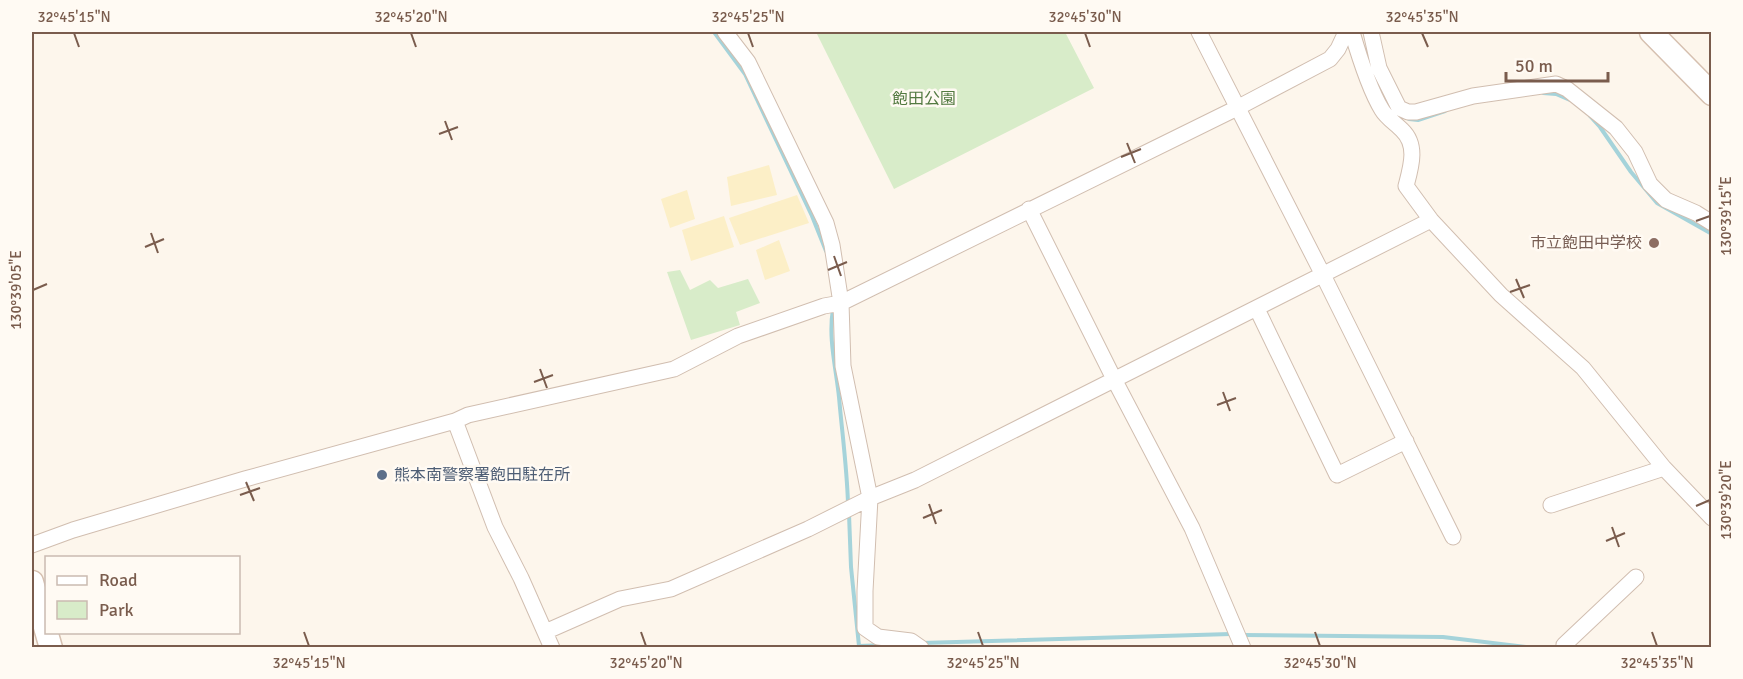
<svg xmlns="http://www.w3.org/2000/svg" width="1743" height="679" font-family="Signika,'Noto Sans JP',sans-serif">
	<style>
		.green { fill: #d8ecc9 }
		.sand { fill: #fcefc7 }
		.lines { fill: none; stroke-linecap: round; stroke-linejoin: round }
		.stream { stroke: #a5d3da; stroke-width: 4 }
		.street-casing { stroke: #d1beb0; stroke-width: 17 }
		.secondary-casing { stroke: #d6c0b0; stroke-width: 25 }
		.street { stroke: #fff; stroke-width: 15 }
		.secondary { stroke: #fff; stroke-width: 22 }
		.ticks { fill: none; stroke: #7a5c4d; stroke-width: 2 }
		.education-dot { fill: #8d6e63; stroke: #fffaf3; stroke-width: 2 }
		.service-dot { fill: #5c6f8a; stroke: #fffaf3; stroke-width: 2 }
		.labels { text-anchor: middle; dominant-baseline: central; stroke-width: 5; stroke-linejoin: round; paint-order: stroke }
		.park-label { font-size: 16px; fill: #537a41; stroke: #fffaf3 }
		.education-label { font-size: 16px; fill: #785e54; stroke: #fffaf3; text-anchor: end }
		.service-label { font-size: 16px; fill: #4e5e75; stroke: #fffaf3; text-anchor: start }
		.neatline { fill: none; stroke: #7a5c4d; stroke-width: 2 }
		.ticks-label { font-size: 15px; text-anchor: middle; fill: #7a5c4d }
	</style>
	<rect width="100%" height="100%" fill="#fdf6ec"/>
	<!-- green -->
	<path class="green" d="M816,32h249l29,56 -200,101z
		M680,270l10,20 20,-10 8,8 30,-9 12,24 -24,9 4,13 -49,15 -24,-68z"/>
	<!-- sand -->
	<path class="sand" d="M769,165l8,30 -46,11 -4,-29z
		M687,190l8,29 -25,9 -9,-29z
		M797,195l12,28 -69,22 -11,-27z
		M724,216l10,31 -43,14 -9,-31z
		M779,240l11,31 -25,9 -9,-30z"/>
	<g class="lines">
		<!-- stream -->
		<path class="stream" d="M714,32l31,42 67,142 14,35
			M1543,93l13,1 14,6
			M1590,116l10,11 31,45 26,31 55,31
			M1409,119l9,1 27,-9
			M833,309c-5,29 3,59 6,88 3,35 8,71 9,107
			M849,514l2,53 8,79 28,-1
			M1242,635l201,2 91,11
			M921,643l310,-9"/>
		<!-- street casing -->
		<g class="street-casing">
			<path id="street" d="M725,32l23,30 78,161 6,22 9,58 2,63 27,132 -5,93v37l13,9 33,4 10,7
				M1199,32l124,243 130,262
				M1352,32c7,24 17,57 30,78 4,7 14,14 20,20 16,15 9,37 4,56l25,34 70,75 82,73 81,100 48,50
				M1371,32l8,36 20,40 9,4h8l57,-16 83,-12 11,5 49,39 19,24 15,32 16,16 30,13 16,10
				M1029,209l86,172 77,147 51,120
				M1257,309l80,166 69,-34
				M455,421l40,106 26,51 31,70
				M1551,505l113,-37
				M32,545l41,-15 172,-51 210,-58 13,-6 206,-46 64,-33 86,-30 17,-3 396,-195 93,-49 8,-10 8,-17
				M545,632l75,-33 51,-10 137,-60 62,-31 45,-18 516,-260
				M1565,648l-1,-3 72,-68"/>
		</g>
		<!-- secondary casing -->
		<g class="secondary-casing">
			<path id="secondary" d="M1651,32l61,62
				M32,582l19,66"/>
		</g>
		<!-- street -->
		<use href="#street" class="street"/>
		<!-- secondary -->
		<use href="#secondary" class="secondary"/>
	</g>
	<!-- ticks -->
	<path class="ticks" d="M74,33l5,14M411,33l5,14M748,33l5,14M1085,33l5,14M1422,33l6,14M445,121l7,19M439,134l19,-7M1127,143l8,20M1121,157l20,-8M1696,221l14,-5M151,233l7,20M145,247l19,-8M834,256l7,20M828,270l19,-8M1516,279l8,19M33,290l14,-6M1510,292l20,-7M540,369l7,19M534,382l19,-7M1223,392l7,19M1217,405l19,-7M246,482l8,19M240,495l20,-7M929,504l7,20M1696,506l14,-6M923,518l19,-8M1612,527l7,20M1606,541l19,-8M304,632l5,14M641,632l5,14M978,632l5,14M1315,632l5,14M1652,632l5,14"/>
	<!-- markers -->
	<circle class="education-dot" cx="1654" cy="243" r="6"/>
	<circle class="service-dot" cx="382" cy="475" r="6"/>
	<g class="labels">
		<!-- park labels -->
		<g class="park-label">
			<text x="924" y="99">飽田公園</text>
		</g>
		<!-- education labels -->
		<g class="education-label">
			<text x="1642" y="243">市立飽田中学校</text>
		</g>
		<!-- service labels -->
		<g class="service-label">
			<text x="394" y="475">熊本南警察署飽田駐在所</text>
		</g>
	</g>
	<!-- border -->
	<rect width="1743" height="679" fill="none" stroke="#fffaf3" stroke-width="66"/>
	<!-- legend -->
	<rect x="45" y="556" width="195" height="78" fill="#fffaf3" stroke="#cabbb1" stroke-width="1.5"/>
	<rect x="57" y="576" width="30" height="9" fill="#ffffff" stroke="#cabbb1" stroke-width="1.5"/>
	<text x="99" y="586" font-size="18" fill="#7a5c4d">Road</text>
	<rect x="57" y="601" width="30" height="18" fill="#d8ecc9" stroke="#cabbb1" stroke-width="1.5"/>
	<text x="99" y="616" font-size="18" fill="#7a5c4d">Park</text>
	<!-- scale -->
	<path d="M1506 72v9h102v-9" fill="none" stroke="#7a5c4d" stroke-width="3"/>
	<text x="1515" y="72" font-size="18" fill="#7a5c4d" stroke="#fffaf3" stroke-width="4.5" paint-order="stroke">50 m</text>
	<rect x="33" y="33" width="1677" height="613" class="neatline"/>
	<g class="ticks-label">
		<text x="74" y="22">32°45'15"N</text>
		<text x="411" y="22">32°45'20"N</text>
		<text x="748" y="22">32°45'25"N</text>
		<text x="1085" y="22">32°45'30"N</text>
		<text x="1422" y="22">32°45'35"N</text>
		<text transform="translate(1726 216) rotate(-90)" y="5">130°39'15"E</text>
		<text transform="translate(16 290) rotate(-90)" y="5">130°39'05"E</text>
		<text transform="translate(1726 500) rotate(-90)" y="5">130°39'20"E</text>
		<text x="309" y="668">32°45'15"N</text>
		<text x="646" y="668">32°45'20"N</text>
		<text x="983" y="668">32°45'25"N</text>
		<text x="1320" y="668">32°45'30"N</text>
		<text x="1657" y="668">32°45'35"N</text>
	</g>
</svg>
